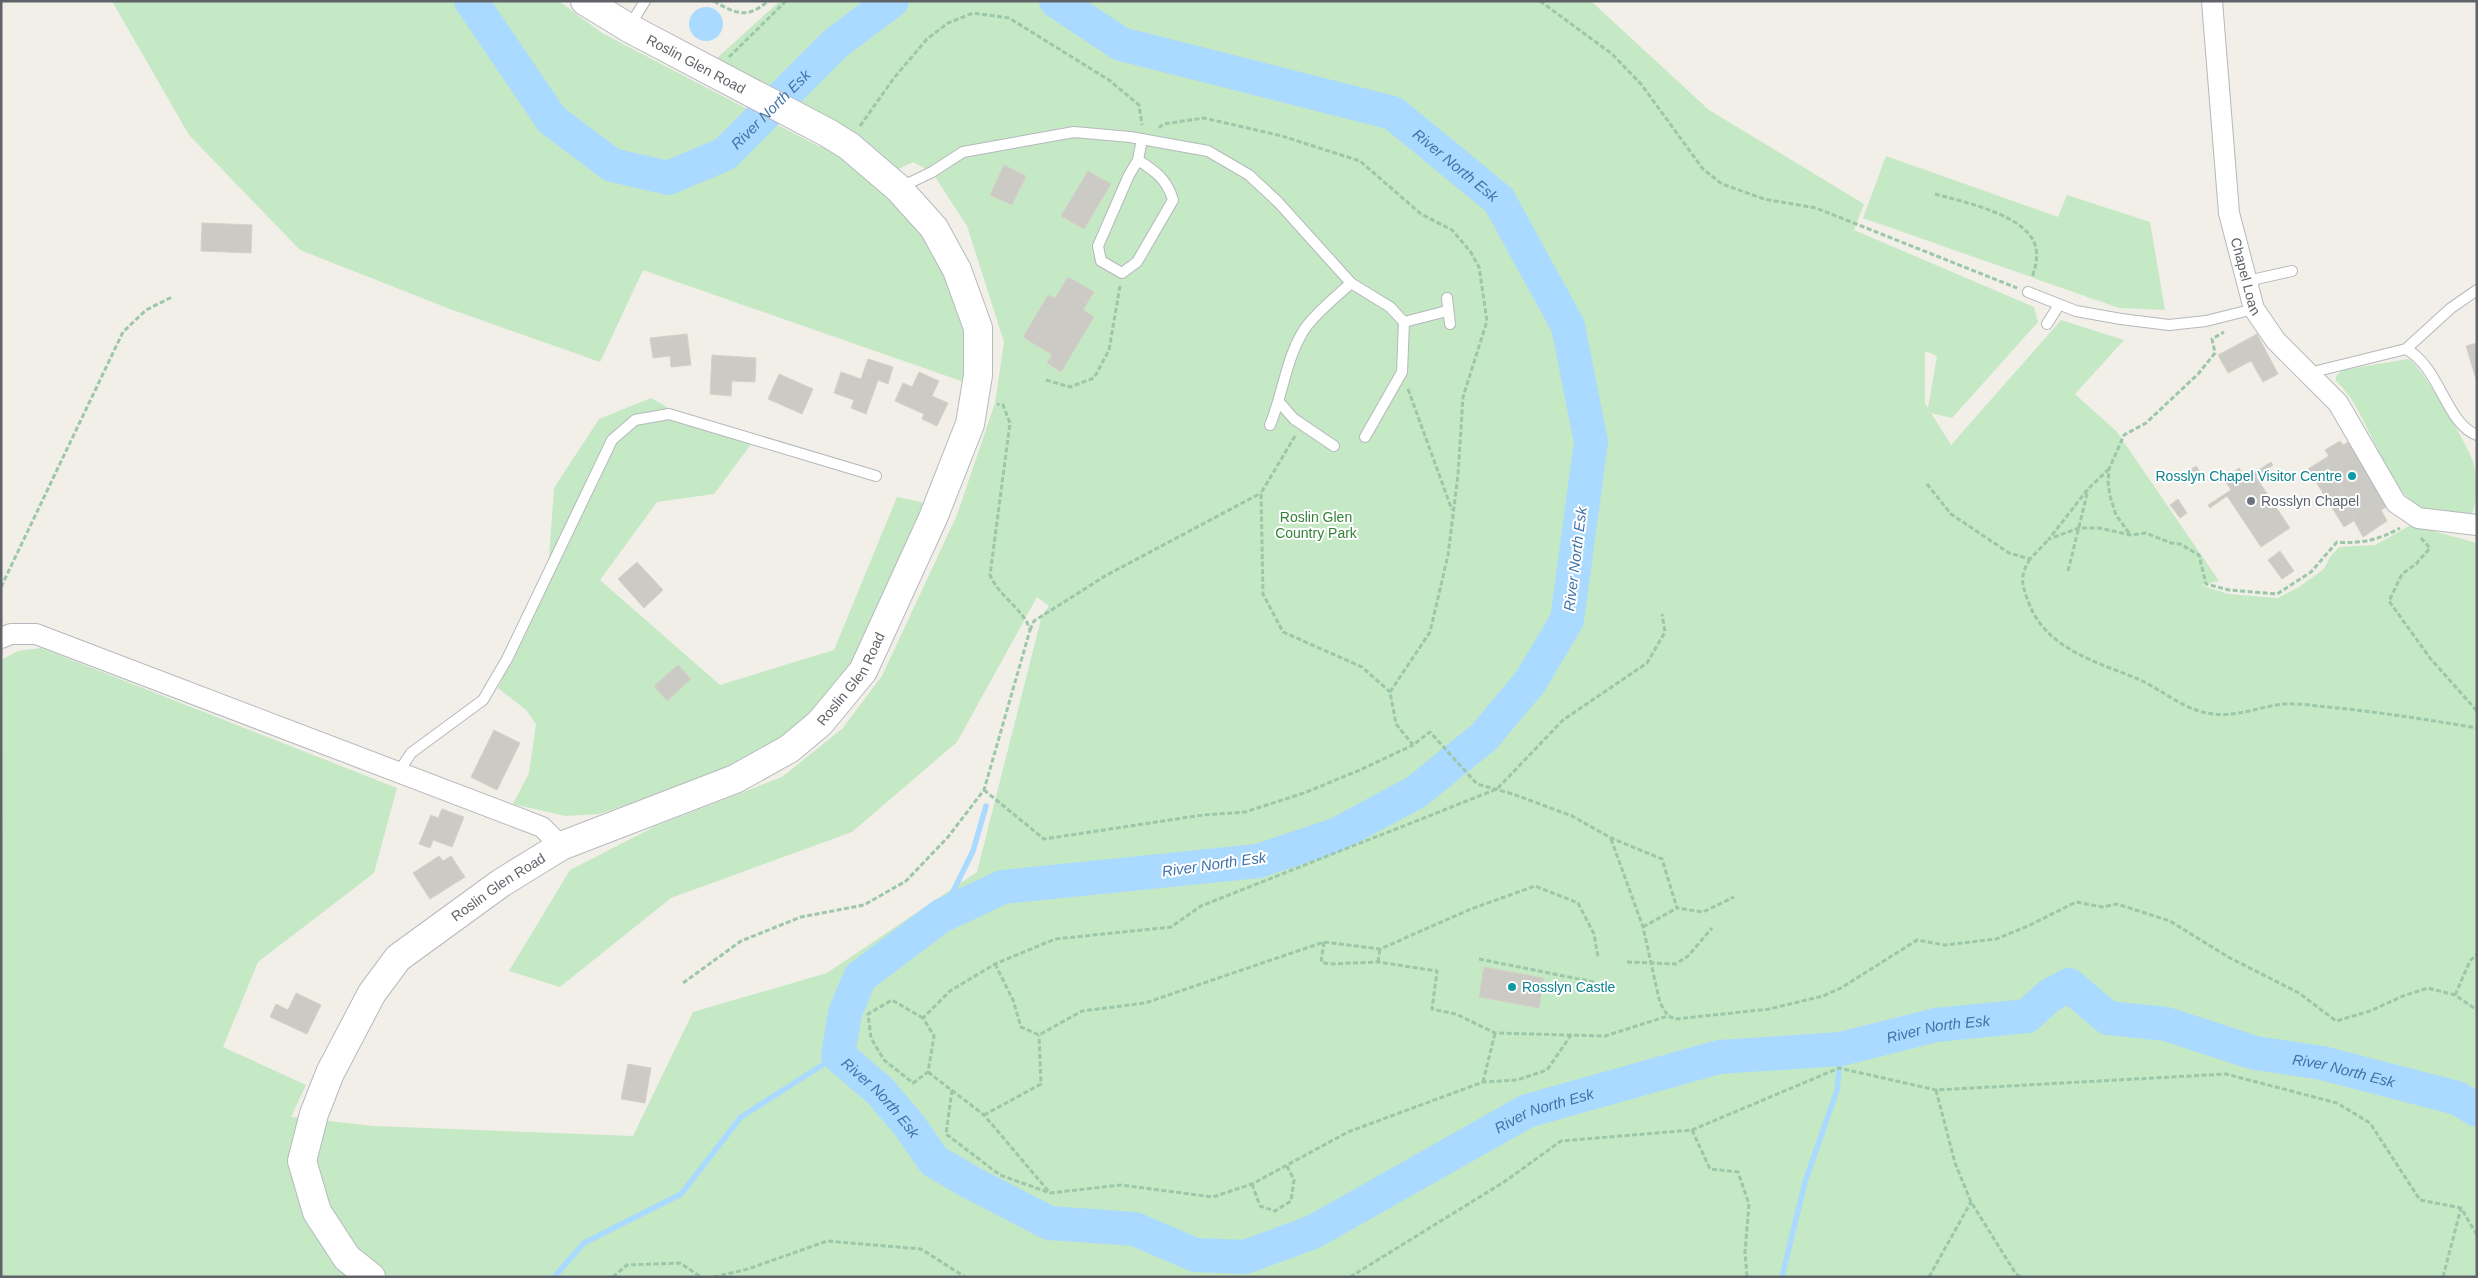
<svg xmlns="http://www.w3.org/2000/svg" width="2478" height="1278" font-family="Helvetica,sans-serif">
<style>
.green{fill:#c5e8c5;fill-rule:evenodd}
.water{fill:#aadaff}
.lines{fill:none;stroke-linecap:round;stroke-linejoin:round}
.stream{stroke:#aadaff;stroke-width:5.5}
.river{stroke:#aadaff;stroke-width:34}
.building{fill:#cccac5;stroke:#d6d1c6}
.lane-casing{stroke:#b5b8bc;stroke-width:12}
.street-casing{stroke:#b5b8bc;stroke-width:22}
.secondary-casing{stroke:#b6babf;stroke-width:30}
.path{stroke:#9cc7a9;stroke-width:3;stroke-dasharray:5 2.5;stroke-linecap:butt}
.lane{stroke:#fff;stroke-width:10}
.street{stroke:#fff;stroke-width:20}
.secondary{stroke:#fff;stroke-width:28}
.path-bridge{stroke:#9cc7a9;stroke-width:3;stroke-dasharray:5 2.5;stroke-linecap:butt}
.culture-dot{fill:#0f9aa8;stroke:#fff;stroke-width:2}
.worship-dot{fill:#6b7280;stroke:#fff;stroke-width:2}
.labels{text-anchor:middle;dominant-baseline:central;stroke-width:4;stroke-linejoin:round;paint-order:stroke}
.street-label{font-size:14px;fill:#5f6368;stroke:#fff}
.culture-label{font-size:14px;fill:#0d838f;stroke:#fff;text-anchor:end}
.worship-label{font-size:14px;fill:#5b616d;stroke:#fff;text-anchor:start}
.park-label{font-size:14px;fill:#348238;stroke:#fff}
.water-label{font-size:15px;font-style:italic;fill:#4174aa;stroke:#fff}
</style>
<rect width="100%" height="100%" fill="#f1efe8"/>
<!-- green -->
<g class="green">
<path d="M 112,1 L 559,1 L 602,33 L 820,147 L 835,120 L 717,58 L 780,1 L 1591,1 L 1709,110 L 1864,204 L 1854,230 L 2034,307 L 2038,322 L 1952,418 L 1931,413 L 1951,445 L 2061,320 L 2124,340 L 2075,394 L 2117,432 L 2219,581 L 2201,585 L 2228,594 L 2278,598 L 2299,587 L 2324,569 L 2330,557 L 2339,547 L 2375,545 L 2411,525 L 2477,543 L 2477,1277 L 1,1277 L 3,659 L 18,651 L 41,648 L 397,788 L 374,873 L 258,962 L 223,1047 L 306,1085 L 291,1117 L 374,1126 L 633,1136 L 693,1012 L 827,973 L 977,872 L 1042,615 L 1049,606 L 1037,597 L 957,742 L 852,832 L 671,898 L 560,987 L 509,971 L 570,870 L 656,826 L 782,777 L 842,729 L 882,676 L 957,515 L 995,403 L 1004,342 L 967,226 L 932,172 L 913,162 L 896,170 L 960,302 L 968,350 L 964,382 L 643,270 L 600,362 L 450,309 L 300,250 L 189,135 ZM 1925,351 L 1937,356 L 1928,408 L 1925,403 Z"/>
<polygon points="1886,156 2058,217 2067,195 2150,222 2165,310 2119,308 1863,218"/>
<path d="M 2408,359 C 2419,361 2467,444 2472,459 C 2477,472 2478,501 2472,513 L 2466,515 C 2453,513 2436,513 2424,509 C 2384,492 2370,411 2336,381 L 2336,376 L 2343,370 Z"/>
<polygon points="651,398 699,425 752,443 714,494 657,502 600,580 720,685 834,650 897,497 925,503 854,662 813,717 782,742 728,771 599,814 565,816 513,804 529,773 536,724 526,710 498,688 547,585 554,488 599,419"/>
</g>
<!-- water -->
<circle class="water" cx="706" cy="24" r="17"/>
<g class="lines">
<!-- stream -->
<g class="stream">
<polyline points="941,916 973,851 986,806"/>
<polyline points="554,1277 584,1243 681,1194 741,1117 838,1055"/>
<polyline points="1782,1277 1805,1182 1837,1090 1841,1049"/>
</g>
<!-- river -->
<g class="river">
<path id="s1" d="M 471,1 L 552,120 L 612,165 L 668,178 L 725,154 L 836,43 L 892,1"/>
<path id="s2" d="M 1056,1 L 1121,44 L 1393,113 L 1499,200 L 1568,326 L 1591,442 L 1567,620 L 1530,682 L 1484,737 L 1416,792 L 1336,835 L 1258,861 L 1003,887 L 941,916 L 860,977 L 845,1013 L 838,1055 L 880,1091 L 909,1125 L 934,1161 L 970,1182 L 1049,1223 L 1135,1229 L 1195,1255 L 1245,1257 L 1313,1232 L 1527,1111 L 1719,1057 L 1841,1049 L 1936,1025 L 2027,1016 L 2049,996 L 2069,985 L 2108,1018 L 2166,1024 L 2255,1053 L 2322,1063 L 2457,1098 L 2477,1110"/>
</g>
</g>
<!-- building -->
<g class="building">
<polygon points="1004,165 1026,176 1012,205 990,195"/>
<polygon points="1088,171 1111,184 1084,229 1061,216"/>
<polygon points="202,223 252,225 251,253 201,251"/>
<polygon points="1068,277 1094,292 1083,310 1094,317 1061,372 1047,363 1052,355 1023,337 1048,295 1055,298"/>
<polygon points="687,334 691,365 671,367 670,356 653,358 650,338"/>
<polygon points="2257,334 2278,374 2263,382 2251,361 2228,373 2218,355"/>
<polygon points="2477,343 2477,382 2466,346"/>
<polygon points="712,355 756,358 755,382 732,381 731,396 710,394"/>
<polygon points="868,359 893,367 888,384 878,380 866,414 851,408 854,400 834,393 841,372 861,379"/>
<polygon points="919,372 939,381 932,396 948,403 937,426 922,419 924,414 895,401 903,383 912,387"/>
<polygon points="779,374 813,389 802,414 768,399"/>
<polygon points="2340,441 2343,445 2348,442 2388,506 2381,510 2387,521 2363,537 2340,495 2344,492 2324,459 2329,456 2325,450"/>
<polygon points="2324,459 2344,492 2340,495 2355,520 2344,527 2308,469"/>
<polygon points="2271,462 2273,465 2256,477 2290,528 2261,547 2227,496 2210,508 2208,505 2231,490 2224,479 2239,468 2246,478"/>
<polygon points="2196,466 2202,475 2195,480 2188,471"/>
<polygon points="2178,499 2187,513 2180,518 2170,505"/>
<polygon points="2280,551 2294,571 2282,579 2268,560"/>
<polygon points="637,562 663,590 644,608 618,579"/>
<polygon points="678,665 691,679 667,701 654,686"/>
<polygon points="494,730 520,743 497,790 471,777"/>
<polygon points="442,809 464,817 452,847 433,840 430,848 419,844 431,815 438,818"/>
<polygon points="439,856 443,861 451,856 465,877 430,899 413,873"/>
<polygon points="1484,967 1544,978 1539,1008 1479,997"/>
<polygon points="296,993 321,1005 307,1034 270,1017 276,1004 288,1010"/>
<polygon points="628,1064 651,1068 645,1103 621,1099"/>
</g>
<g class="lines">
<defs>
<g id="lane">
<polyline points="629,27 645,1"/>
<path d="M 1138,160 C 1155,171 1167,179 1173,200 L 1137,262 L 1122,273 L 1101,261 L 1098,246 L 1129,175 L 1138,160 L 1142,139"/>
<polyline points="899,188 932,172 963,152 1074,132 1130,137 1208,151 1249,175 1278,202 1351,283 1390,307 1404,322 1402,372 1365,437"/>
<polyline points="2247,281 2292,271"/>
<polyline points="2028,292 2076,311 2121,319 2169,325 2206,321 2254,309"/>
<polyline points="1447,298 1450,324"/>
<polyline points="1404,322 1447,311"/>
<polyline points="2047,324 2059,305"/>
<path d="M 2406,349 C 2440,367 2446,424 2477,435"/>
<polyline points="2309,373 2406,349 2451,308 2477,290"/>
<polyline points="1279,402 1294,419 1334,446"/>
<path d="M 1270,425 C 1283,394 1286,358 1304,330 C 1314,314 1337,296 1351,283"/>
<polyline points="398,773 411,753 483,700 507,659 612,440 635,420 669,414 876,476"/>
</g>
<g id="street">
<path id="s3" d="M 2212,1 L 2229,213 L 2254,309 L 2276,341 L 2338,403 L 2396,503 L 2418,518 L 2477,525"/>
<polyline points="1,638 11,634 36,634 542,827 561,846"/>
</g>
<g id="secondary">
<path id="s4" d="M 371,1277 L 347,1258 L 317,1212 L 302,1161 L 314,1114 L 330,1073 L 372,993 L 398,958 L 501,883 L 561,846 L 735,779 L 789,749 L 820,723 L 863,671 L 933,518 L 970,424 L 978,375 L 978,328 L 957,270 L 934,228 L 898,188 L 849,146 L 828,133 L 629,28 L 585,1"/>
</g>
</defs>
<!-- lane casing -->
<use href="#lane" class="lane-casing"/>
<!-- street casing -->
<use href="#street" class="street-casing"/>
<!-- secondary casing -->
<use href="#secondary" class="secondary-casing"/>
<!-- path -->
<g class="path">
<path d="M 714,1 C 735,14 748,19 768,1"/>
<polyline points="1540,1 1612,54 1641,84 1703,169 1722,184 1764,199 1816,208 2017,288"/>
<polyline points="729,57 786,1"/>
<polyline points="860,126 894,78 927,39 948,23 973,13 1009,18 1109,80 1139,105 1142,125"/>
<polyline points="1159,128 1163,124 1204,118 1282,136 1360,161 1421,214 1452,230 1470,251 1479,267 1487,321 1463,397 1458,475 1448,555 1430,632 1390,692 1396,724 1413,745 1430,732 1477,784 1513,794 1572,816 1611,838 1662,859 1677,908 1703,912 1734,897"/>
<path d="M 1935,194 C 1963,202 2029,215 2036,248 C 2038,259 2035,268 2032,278"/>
<polyline points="1046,380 1070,387 1094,378 1109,350 1120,286"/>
<polyline points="1408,389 1452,510"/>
<polyline points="1295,436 1261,493 1263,594 1283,632 1362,667 1390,692"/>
<path d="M 2109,469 L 2088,489 L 2049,539 L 2079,528 L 2099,528 L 2131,535 L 2146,533 L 2171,543 L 2180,544 L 2199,555 L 2206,584 L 2229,590 L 2277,594 L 2311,572 L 2337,542 C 2361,544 2379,540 2400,528"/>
<polyline points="1927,484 1951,514 2009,553 2030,559 2049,539"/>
<polyline points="2129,533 2116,515 2110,496 2108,482 2109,469 2124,435 2146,423 2198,374 2215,353 2212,339 2224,332"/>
<polyline points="2421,538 2430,548 2416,564 2402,574 2389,601 2430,658 2477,711"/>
<path d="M 2030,559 C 2020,576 2021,582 2028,601 C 2045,649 2097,662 2138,679 C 2163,690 2186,712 2214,714 C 2238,717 2261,706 2285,704 C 2302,703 2321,707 2338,708 C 2385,713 2430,720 2477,728"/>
<polyline points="2068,571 2088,490"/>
<polyline points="1,587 123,332 146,310 172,297"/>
<polyline points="1030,630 1034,621 1105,576 1261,493"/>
<polyline points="984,790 1044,839 1203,815 1245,812 1304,793 1360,770 1413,745"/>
<polyline points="1611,839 1643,927 1660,1003 1668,1016 1676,1019 1769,1009 1823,996 1841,988 1917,940 1945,945 1996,939 2028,926 2076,902 2102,907 2117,904 2170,921 2230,958 2299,993 2336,1021 2370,1011 2403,996 2428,988 2455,995 2477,1010"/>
<polyline points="1643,927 1677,908"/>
<polyline points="1324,942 1321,962 1329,964 1378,962 1437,971 1432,1009 1456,1014 1495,1033 1605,1036 1668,1016"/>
<polyline points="1479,959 1594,982"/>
<polyline points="1378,962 1380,949"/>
<polyline points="995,964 1013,1000 1021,1027 1039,1035 1082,1011 1145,1003 1324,942 1380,949 1471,909 1535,886 1578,903 1594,934 1598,957"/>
<path d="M 683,983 L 741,941 L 801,917 L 864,905 L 906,881 L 948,837 L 984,790 L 1030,630 C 1024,609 999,597 990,575 L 1010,423 L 1003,405 L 997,404"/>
<polyline points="2455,995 2470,961 2477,954"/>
<polyline points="923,1018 892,1000 868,1014 871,1038 884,1060 913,1083 928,1072 934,1036 923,1018 950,991 995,964 1055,939 1171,927 1201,906 1497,789 1563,720 1647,663 1665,632 1662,614"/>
<polyline points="928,1072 984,1115 1050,1193"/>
<polyline points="1483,1082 1495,1033"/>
<polyline points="952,1090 946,1134 1000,1175 1050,1193 1121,1185 1213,1197 1252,1184 1348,1132 1483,1082 1517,1080 1547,1070 1571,1035"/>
<polyline points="1936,1090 1955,1163 1971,1202 2016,1274 2021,1277"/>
<polyline points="984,1115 1041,1084 1039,1035"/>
<polyline points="1692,1130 1710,1169 1738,1172 1749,1204 1745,1252 1747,1277"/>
<polyline points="1252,1184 1260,1206 1275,1211 1291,1201 1294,1180 1286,1164"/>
<polyline points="613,1277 627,1265 680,1263 701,1277"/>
<polyline points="714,1277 748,1269 827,1241 921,1249 965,1277"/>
<polyline points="1350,1277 1504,1182 1561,1141 1692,1130 1839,1068 1936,1090 2226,1074 2337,1103 2370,1123 2420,1200 2461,1208 2477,1235"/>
<polyline points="1929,1277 1971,1202"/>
<polyline points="2443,1277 2461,1208"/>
</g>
<!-- lane -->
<use href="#lane" class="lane"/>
<!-- street -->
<use href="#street" class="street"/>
<!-- secondary -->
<use href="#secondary" class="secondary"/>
<!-- path-bridge -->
<polyline class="path-bridge" points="1627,962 1676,964 1688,956 1712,928"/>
</g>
<!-- markers -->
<g class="culture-dot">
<circle cx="2352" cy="476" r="5"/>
<circle cx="1512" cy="987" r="5"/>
</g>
<circle class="worship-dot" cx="2251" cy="501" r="5"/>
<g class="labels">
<!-- street labels -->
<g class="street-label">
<text transform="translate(696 64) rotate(28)">Roslin Glen Road</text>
<text stroke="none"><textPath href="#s3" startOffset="278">Chapel Loan</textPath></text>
<text stroke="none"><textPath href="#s4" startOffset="906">Roslin Glen Road</textPath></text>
<text stroke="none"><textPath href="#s4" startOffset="488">Roslin Glen Road</textPath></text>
</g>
<!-- culture labels -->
<g class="culture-label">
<text x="2342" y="476">Rosslyn Chapel Visitor Centre</text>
<text x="1522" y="987" text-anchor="start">Rosslyn Castle</text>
</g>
<!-- worship labels -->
<g class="worship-label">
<text x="2261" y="501">Rosslyn Chapel</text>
</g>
<!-- park labels -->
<g class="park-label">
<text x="1316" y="517">Roslin Glen<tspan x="1316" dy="16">Country Park</tspan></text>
</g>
<!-- water labels -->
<g class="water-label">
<text stroke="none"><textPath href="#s1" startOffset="402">River North Esk</textPath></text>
<text stroke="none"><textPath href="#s2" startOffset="440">River North Esk</textPath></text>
<text transform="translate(1575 559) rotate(-83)">River North Esk</text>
<text transform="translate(1214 864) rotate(-8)">River North Esk</text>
<text stroke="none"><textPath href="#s2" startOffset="3065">River North Esk</textPath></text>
<text stroke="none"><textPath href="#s2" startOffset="3501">River North Esk</textPath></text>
<text stroke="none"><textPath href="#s2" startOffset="1910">River North Esk</textPath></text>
<text stroke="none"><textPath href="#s2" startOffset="2660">River North Esk</textPath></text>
</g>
</g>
<!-- border -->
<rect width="2478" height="1278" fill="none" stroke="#5f6368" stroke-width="5"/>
</svg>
